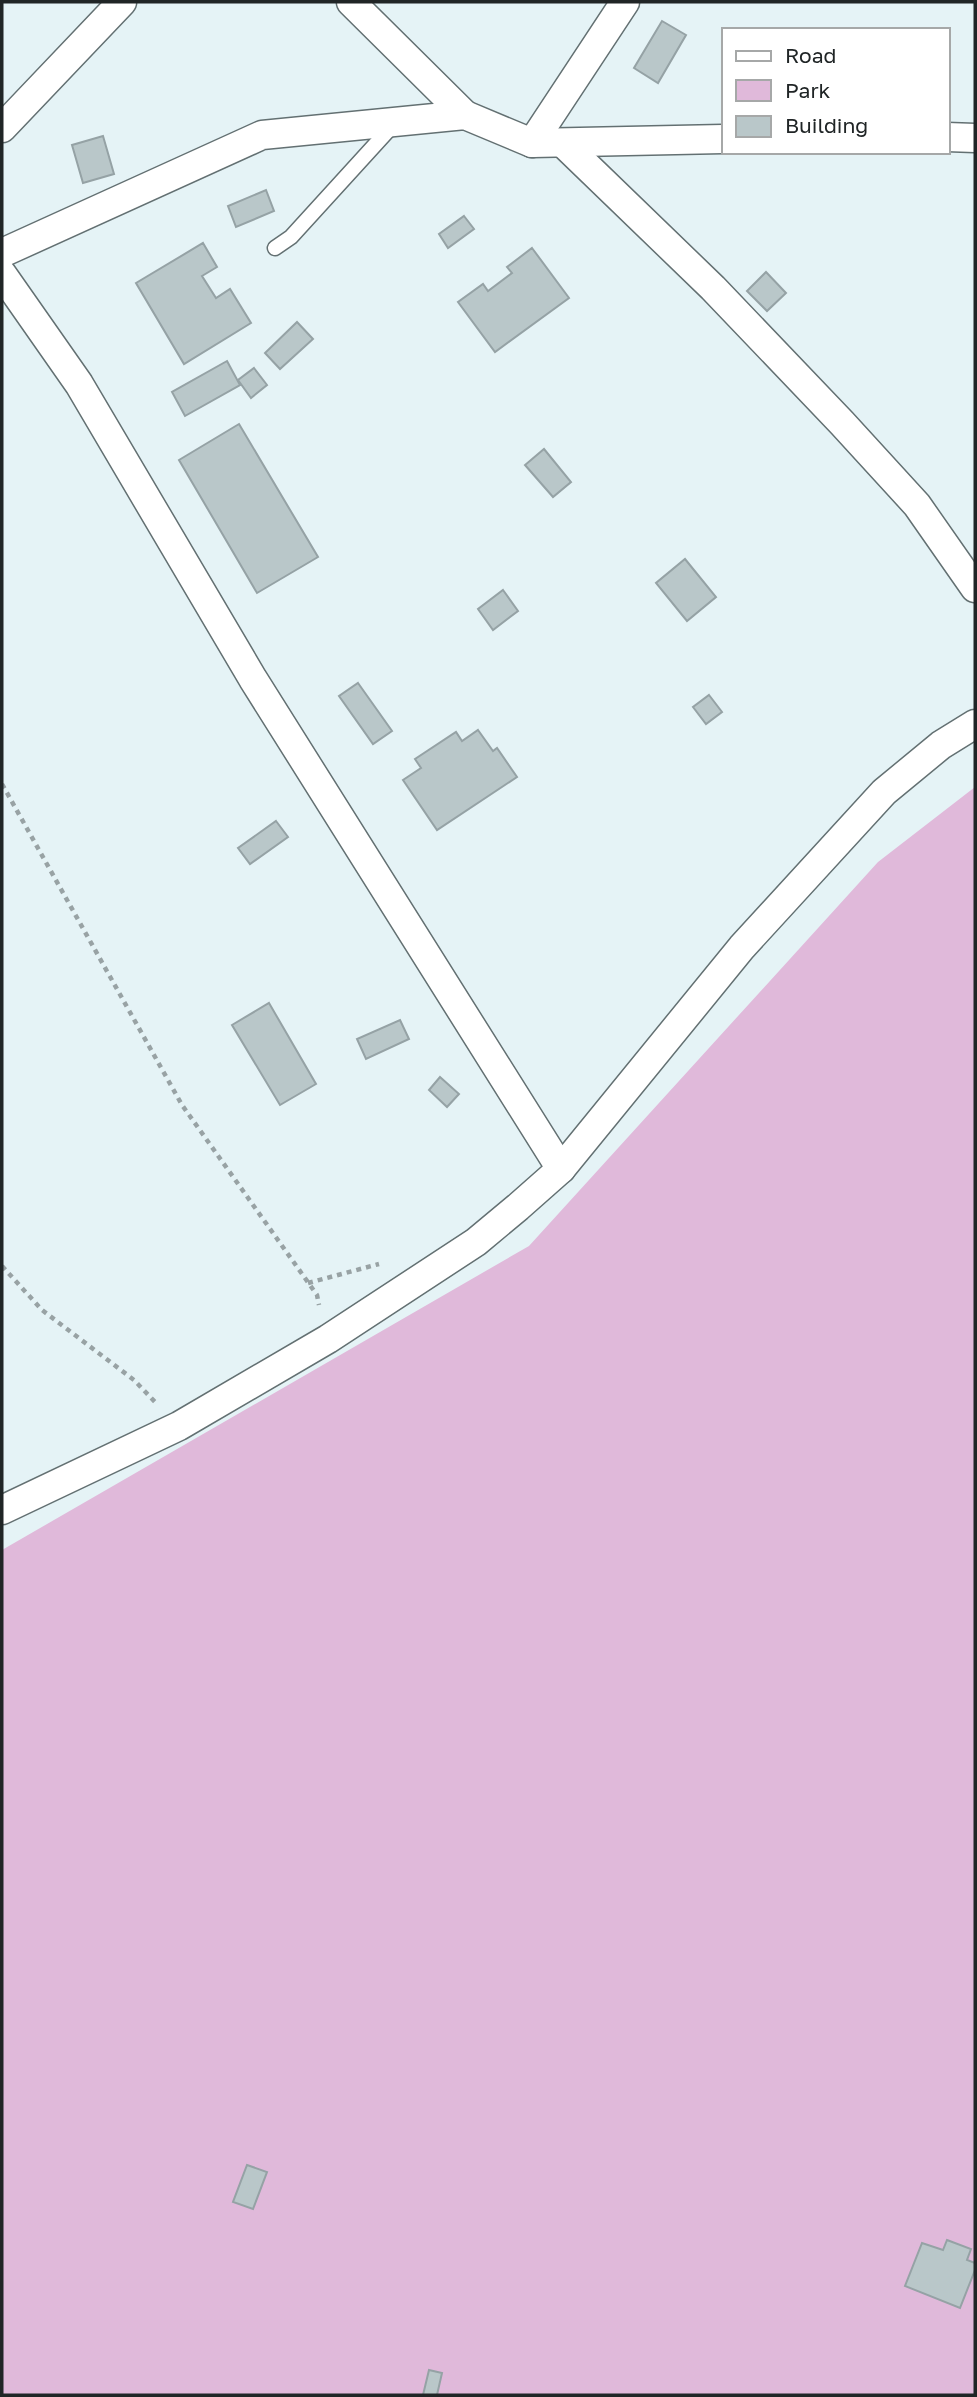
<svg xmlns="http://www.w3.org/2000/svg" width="977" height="2397" font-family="'Golos Text',sans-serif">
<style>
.green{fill:#e0b9da}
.building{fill:#b9c7c9;stroke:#95a2a5;stroke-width:2}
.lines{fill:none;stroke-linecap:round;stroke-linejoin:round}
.service-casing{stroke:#637072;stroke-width:17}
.minor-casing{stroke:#637072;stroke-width:31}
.path{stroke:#98a2a4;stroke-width:4.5;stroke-dasharray:5 5;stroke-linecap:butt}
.service{stroke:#fff;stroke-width:14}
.minor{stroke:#fff;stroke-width:28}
</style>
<rect width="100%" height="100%" fill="#e5f3f6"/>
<!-- green -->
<polygon class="green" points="975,787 975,2395 2,2395 2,1550 529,1246 878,862"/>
<!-- building -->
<g class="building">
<polygon points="662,21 686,35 658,83 634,68"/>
<polygon points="103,136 114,174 83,183 72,145"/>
<polygon points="266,190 274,211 236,227 228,206"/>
<polygon points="464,216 474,229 448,248 439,234"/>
<polygon points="203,243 217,267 202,276 216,298 230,289 251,323 184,364 136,283"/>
<polygon points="532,248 569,298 495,352 458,302 483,284 488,291 512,273 507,267"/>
<polygon points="766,272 786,293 767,311 747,291"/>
<polygon points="297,322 313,339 280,369 265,353"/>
<polygon points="227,361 240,385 185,416 172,392"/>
<polygon points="254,368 267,385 251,398 238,380"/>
<polygon points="239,424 318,557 257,593 179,460"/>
<polygon points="544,449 571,482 553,497 525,465"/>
<polygon points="685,559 716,597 687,621 656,583"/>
<polygon points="503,590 518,611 493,630 478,609"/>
<polygon points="358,683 392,731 373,744 339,696"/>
<polygon points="709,695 722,712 706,724 693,707"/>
<polygon points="478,730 493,751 497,748 517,777 437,830 403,780 421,768 415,759 456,732 462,741"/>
<polygon points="276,821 288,837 250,864 238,848"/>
<polygon points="269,1003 316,1084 280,1105 232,1025"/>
<polygon points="400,1020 409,1039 366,1059 357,1039"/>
<polygon points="440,1077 459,1094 447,1107 429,1090"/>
<polygon points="247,2165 267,2172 253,2209 233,2202"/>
<polygon points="947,2240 971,2249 967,2260 975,2263 975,2270 960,2308 905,2286 922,2243 943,2250"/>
<polygon points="429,2370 442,2373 437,2395 423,2395"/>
</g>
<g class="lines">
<defs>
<polyline id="service" points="275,248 291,237 394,124"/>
<g id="minor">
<polyline points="351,2 465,115"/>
<polyline points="2,128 122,2"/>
<polyline points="947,137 975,138"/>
<polyline points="532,143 625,2"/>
<polyline points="564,144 713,288 842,423 917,505 975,588"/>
<polyline points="2,253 262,135 465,115 532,143 723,139"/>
<polyline points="2,274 79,384 253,679 561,1169"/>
<polyline points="2,1510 179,1426 328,1339 476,1242 518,1207 561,1169 742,947 884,792 941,745 975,724"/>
</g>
</defs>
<!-- service casing -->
<use href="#service" class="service-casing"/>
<!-- minor casing -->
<use href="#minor" class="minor-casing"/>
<!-- path -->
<g class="path">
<polyline points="2,784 182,1105 317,1295 319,1305"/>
<polyline points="2,1266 42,1310 134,1380 155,1402"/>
<polyline points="308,1283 379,1264"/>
</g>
<!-- service -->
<use href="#service" class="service"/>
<!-- minor -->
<use href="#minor" class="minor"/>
</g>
<!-- border -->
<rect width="977" height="2397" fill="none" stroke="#202526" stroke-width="7"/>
<!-- legend -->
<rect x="722" y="28" width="228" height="126" fill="#ffffff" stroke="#a6a8a8" stroke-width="2"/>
<rect x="736" y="51" width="35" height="10" fill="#ffffff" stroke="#a6a8a8" stroke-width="2"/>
<text x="785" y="63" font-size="21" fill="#202526">Road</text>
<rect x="736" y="80" width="35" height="21" fill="#e0b9da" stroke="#a6a8a8" stroke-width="2"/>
<text x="785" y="98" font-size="21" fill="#202526">Park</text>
<rect x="736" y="116" width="35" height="21" fill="#b9c7c9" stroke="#a6a8a8" stroke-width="2"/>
<text x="785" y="133" font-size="21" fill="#202526">Building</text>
</svg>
